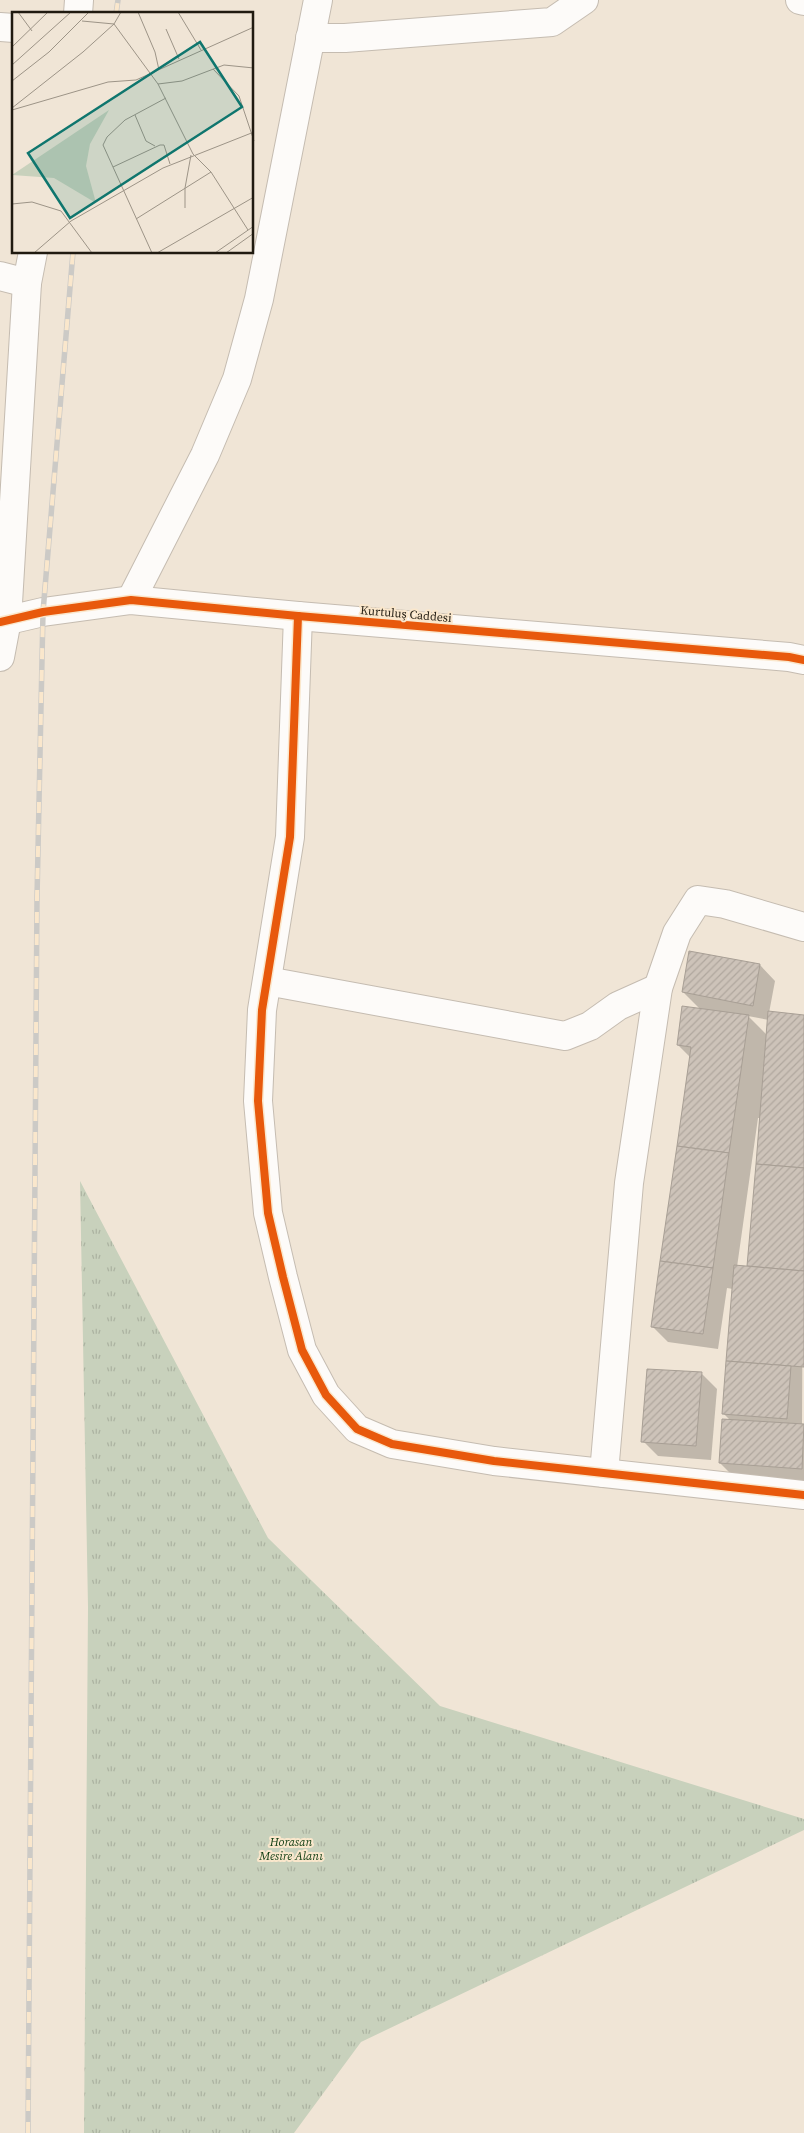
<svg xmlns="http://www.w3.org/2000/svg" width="804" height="2133" font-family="'Source Serif 4',serif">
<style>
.park{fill:url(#park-tufts)}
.shadow{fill:#0003;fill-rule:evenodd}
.building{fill:url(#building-hatch);stroke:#a89f95}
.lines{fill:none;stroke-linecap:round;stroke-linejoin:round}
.minor-casing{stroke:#c5bcb1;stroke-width:30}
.minor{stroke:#fdfbf9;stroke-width:28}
.rail-casing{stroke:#cccac6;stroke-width:5.5}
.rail{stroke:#fae7cc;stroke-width:4;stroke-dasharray:11;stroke-linecap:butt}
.cycleway-casing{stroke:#fae7cc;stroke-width:11}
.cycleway{stroke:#e8590c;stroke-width:8}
.labels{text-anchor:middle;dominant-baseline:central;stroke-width:4;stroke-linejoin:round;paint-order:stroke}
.street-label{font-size:12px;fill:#201a10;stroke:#fae7cc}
.park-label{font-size:12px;font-style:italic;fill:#134015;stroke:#fae7cc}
.inset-road{fill:none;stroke:#9d9487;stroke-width:1}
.view{fill:#0f766e;fill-opacity:0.15;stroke:#0f766e;stroke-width:2.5}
.inset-edge{fill:none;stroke:#201a10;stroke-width:2.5}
</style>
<defs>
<pattern id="park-tufts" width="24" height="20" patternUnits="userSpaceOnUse" patternTransform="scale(1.25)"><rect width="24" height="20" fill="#c8d1bc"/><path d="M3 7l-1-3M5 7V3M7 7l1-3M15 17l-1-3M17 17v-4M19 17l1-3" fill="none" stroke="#acb3a1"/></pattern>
<pattern id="building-hatch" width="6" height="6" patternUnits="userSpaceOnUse" patternTransform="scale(1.25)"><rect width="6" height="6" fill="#cdc3b9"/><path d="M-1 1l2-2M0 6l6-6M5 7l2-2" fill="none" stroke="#b0a79e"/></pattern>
</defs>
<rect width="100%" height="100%" fill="#f0e5d6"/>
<!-- park -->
<polygon class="park" points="80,1181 268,1538 440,1706 804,1819 804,1830 361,2042 294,2133 84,2133 88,1607"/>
<!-- shadow -->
<g class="shadow">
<path d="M 690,953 L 760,965 L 775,981 L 769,1013 L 804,1016 L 802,1425 L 804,1425 L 804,1483 L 735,1478 L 720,1463 L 731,1421 L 724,1414 L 733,1289 L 727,1288 L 718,1349 L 668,1342 L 653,1327 L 690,1057 L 678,1045 L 701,1010 L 683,992 ZM 748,1016 L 769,1020 L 768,1036 ZM 758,1118 L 760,1118 L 748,1268 L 737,1267 Z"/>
<polygon points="702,1374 717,1389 711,1460 658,1456 643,1441"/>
</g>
<!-- building -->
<g class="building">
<polygon points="689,951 760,964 753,1006 682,992"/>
<polygon points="682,1006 749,1015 729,1153 677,1146 691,1047 677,1045"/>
<polygon points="768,1011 804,1015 804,1168 756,1164"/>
<polygon points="677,1146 729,1153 713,1268 660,1261"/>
<polygon points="756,1164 804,1168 804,1271 747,1266"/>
<polygon points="660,1261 713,1268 703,1334 651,1327"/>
<polygon points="734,1265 804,1271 804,1367 726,1361"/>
<polygon points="726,1361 791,1366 787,1419 722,1414"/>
<polygon points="647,1369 702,1372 696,1446 641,1442"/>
<polygon points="722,1419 804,1424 802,1469 719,1463"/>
</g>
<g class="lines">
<defs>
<g id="minor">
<polyline points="800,0 804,1"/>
<polyline points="78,14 79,0"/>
<polyline points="0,27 14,28"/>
<polyline points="310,38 345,38 552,22 584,0"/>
<polyline points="0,276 27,283"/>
<polyline points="131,600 205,455 237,379 259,299 318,0"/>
<polyline points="298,616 290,837 262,1010 258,1101 268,1213 283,1277 302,1350 326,1395 357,1429 392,1444 494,1461 804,1495"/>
<polyline points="0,622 43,612 131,600 298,616 789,657 804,660"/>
<polyline points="0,657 7,620 27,283 33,252"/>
<polyline points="267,981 565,1036 590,1026 618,1006 658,988"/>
<polyline points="604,1473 629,1183 658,988 677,933 698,900 725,904 804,927"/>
</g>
</defs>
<!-- minor casing -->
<use href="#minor" class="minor-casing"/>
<!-- minor -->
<use href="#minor" class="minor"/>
<defs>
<g id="rail">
<polyline points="116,14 118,0"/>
<polyline points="28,2133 37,898 43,612 73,252"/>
</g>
</defs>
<!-- rail casing -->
<use href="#rail" class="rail-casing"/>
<!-- rail -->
<use href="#rail" class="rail"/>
<defs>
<g id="cycleway">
<polyline points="298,616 290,837 262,1010 258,1101 268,1213 283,1277 302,1350 326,1395 357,1429 392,1444 494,1461 804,1495"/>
<polyline points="0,622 43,612 131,600 298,616 789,657 804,660"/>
</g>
</defs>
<!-- cycleway casing -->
<use href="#cycleway" class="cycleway-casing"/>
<!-- cycleway -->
<use href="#cycleway" class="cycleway"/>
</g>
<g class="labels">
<!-- street labels -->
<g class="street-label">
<text transform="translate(406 614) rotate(5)">Kurtuluş Caddesi</text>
</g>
<!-- park labels -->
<g class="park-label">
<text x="291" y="1842">Horasan<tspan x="291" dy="14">Mesire Alanı</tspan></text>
</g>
</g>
<!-- overview -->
<g transform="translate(12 12)">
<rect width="241" height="241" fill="#f0e5d6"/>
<path d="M 97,98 L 78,132 L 74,154 L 84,191 L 42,166 L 0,163 Z" fill="#c8d1bc"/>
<path class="inset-road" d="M 6,0 L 20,19M 126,0 L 143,40 L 147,58M 166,0 L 189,38M 70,9 L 102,12 L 146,72 L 181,142 L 199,160 L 236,218M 154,17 L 167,47M 0,35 L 36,0M 0,53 L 59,0M 201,57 L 227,84 L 242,129M 0,69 L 37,40 L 77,0M 146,72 L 170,69 L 212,53 L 242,56M 0,96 L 71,40 L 102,12 L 109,0M 0,98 L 96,70 L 124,68 L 242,15M 123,103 L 134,129 L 143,134M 101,155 L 148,133 L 152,133 L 158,152M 0,192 L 20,190 L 49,199 L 80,241M 173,196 L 173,176 L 179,143M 124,207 L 199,160M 22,241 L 59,209 L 151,156 L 242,120M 140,241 L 91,133 L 95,125 L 113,108 L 154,86M 145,241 L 242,185M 203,241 L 242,214M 214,241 L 242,221"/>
<path class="view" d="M 188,30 L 230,95 L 58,206 L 16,141 Z"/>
<rect width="241" height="241" class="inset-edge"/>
</g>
</svg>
